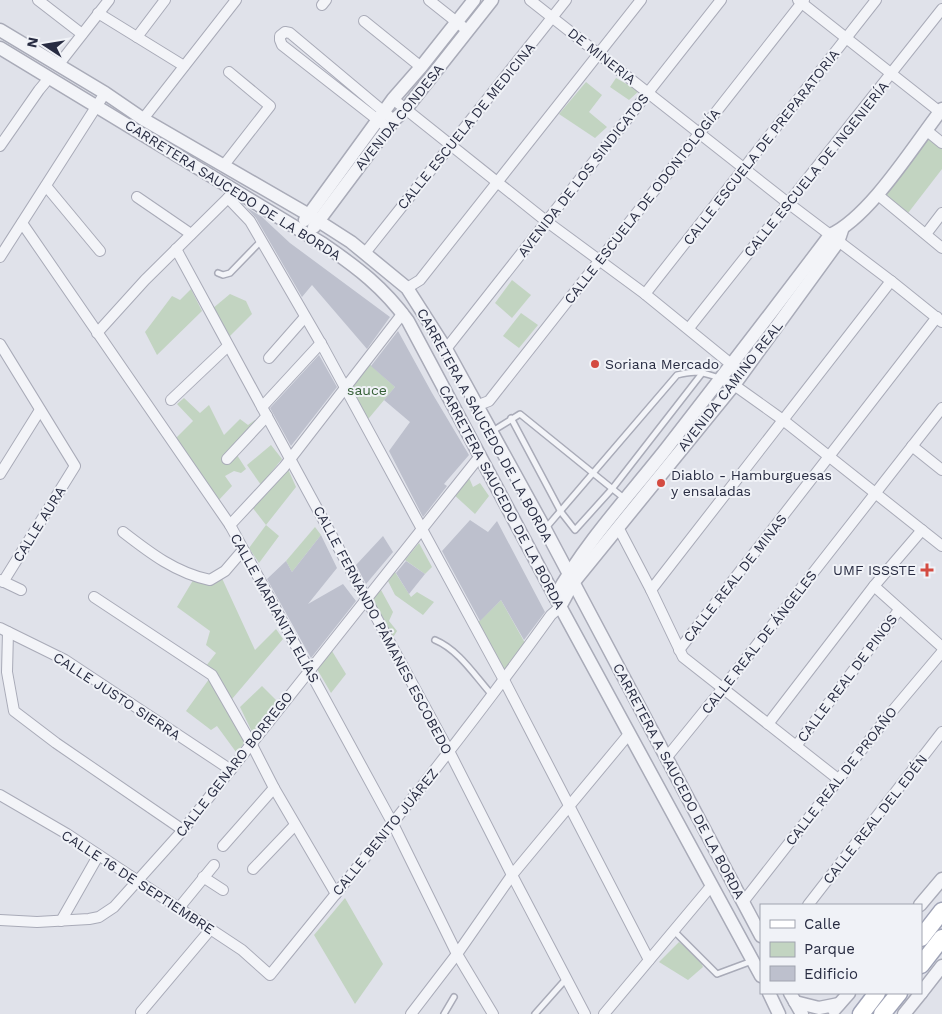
<svg xmlns="http://www.w3.org/2000/svg" width="942" height="1014" font-family="'Work Sans',sans-serif">
<style>
.green{fill:#c2d4c1}
.building{fill:#bdc0cd}
.lines{fill:none;stroke-linecap:round;stroke-linejoin:round}
.service-casing{stroke:#a9abb8;stroke-width:8}
.minor-casing{stroke:#a9abb8;stroke-width:12}
.tertiary-casing{stroke:#a9abb8;stroke-width:15}
.primary-casing{stroke:#9fa3b6;stroke-width:19}
.service{stroke:#f3f4f8;stroke-width:5}
.minor{stroke:#f3f4f8;stroke-width:10}
.tertiary{stroke:#f3f4f8;stroke-width:12}
.primary{stroke:#fff;stroke-width:16}
.poi-dot{fill:#d44b41;stroke:#f0f2f7;stroke-width:2}
.labels{text-anchor:middle;dominant-baseline:central;stroke-width:4;stroke-linejoin:round;paint-order:stroke}
.street-label{font-size:14px;fill:#282c42;stroke:#f0f2f7}
.poi-label{font-size:14px;fill:#282c42;stroke:#f0f2f7;text-anchor:start}
.park-label{font-size:14px;fill:#355f36;stroke:#f0f2f7}
</style>
<rect width="100%" height="100%" fill="#e0e2ea"/>
<!-- green -->
<g class="green">
<polygon points="616,78 639,91 629,100 610,87"/>
<polygon points="586,82 602,95 589,112 607,127 595,138 559,114"/>
<polygon points="926,130 942,143 942,169 905,217 878,195"/>
<polygon points="512,280 531,295 512,318 495,303"/>
<polygon points="191,289 202,311 157,355 145,332 172,296 180,300"/>
<polygon points="230,294 246,301 252,314 227,339 212,309"/>
<polygon points="521,313 538,325 519,348 503,336"/>
<polygon points="366,361 395,387 364,424 345,388"/>
<polygon points="184,398 200,413 209,405 224,435 240,419 248,425 255,420 257,423 237,455 246,469 241,473 234,471 225,476 232,486 217,502 177,441 177,437 193,421 177,404"/>
<polygon points="271,445 282,459 261,485 247,465"/>
<polygon points="288,469 296,487 266,525 279,536 259,563 249,548 266,525 252,507"/>
<polygon points="467,473 473,487 480,483 489,496 475,514 451,492"/>
<polygon points="315,527 321,535 292,572 286,561"/>
<polygon points="419,543 432,567 425,574 405,560"/>
<polygon points="395,572 411,597 417,592 434,602 423,615 395,595 388,581"/>
<polygon points="220,574 255,650 276,629 283,639 232,699 206,666 216,653 206,645 210,631 177,607 195,577"/>
<polygon points="381,590 393,612 389,621 397,631 390,642 366,598"/>
<polygon points="501,600 525,643 501,675 474,626"/>
<polygon points="332,651 346,674 331,693 317,669"/>
<polygon points="212,675 249,739 236,752 217,726 211,730 186,711"/>
<polygon points="262,686 277,701 253,734 240,707"/>
<polygon points="345,898 383,964 355,1004 314,935"/>
<polygon points="679,942 699,957 703,967 688,980 659,962"/>
</g>
<!-- building -->
<g class="building">
<polygon points="246,207 262,217 290,243 390,317 367,349 312,285 302,297 256,218"/>
<polygon points="398,331 432,393 469,455 444,484 447,486 423,517 389,451 410,422 384,400 395,387 371,366"/>
<polygon points="319,355 337,387 291,446 270,408"/>
<polygon points="470,520 488,532 497,521 545,612 524,640 501,600 480,621 442,551"/>
<polygon points="321,535 337,568 308,604 343,584 356,601 311,658 267,579 286,561 292,572"/>
<polygon points="383,536 393,552 366,584 356,565"/>
<polygon points="406,561 425,574 409,594 396,573"/>
</g>
<g class="lines">
<defs>
<g id="service">
<polyline points="218,273 223,275 230,273 261,241"/>
<polyline points="511,418 561,512 575,530 612,489 703,372"/>
<polyline points="491,432 520,414 625,499"/>
<path d="M 545,529 L 677,375 C 695,370 702,372 719,378"/>
<path d="M 435,640 C 459,650 475,676 492,695"/>
<polyline points="674,931 717,974 752,961"/>
<polyline points="444,1014 454,997"/>
<polyline points="535,1014 566,979"/>
</g>
<g id="minor">
<polyline points="38,0 82,34"/>
<polyline points="429,0 463,27"/>
<polyline points="530,0 788,203 891,281 942,322"/>
<polyline points="798,0 940,112"/>
<polyline points="322,5 326,0"/>
<polyline points="98,13 184,66"/>
<polyline points="364,21 421,67"/>
<polyline points="137,37 165,0"/>
<polyline points="59,64 109,0"/>
<polyline points="393,99 546,221 645,294 742,373"/>
<polyline points="143,119 236,0"/>
<polyline points="383,124 282,45 280,40 280,36 285,32 290,33 389,116"/>
<polyline points="926,130 942,143"/>
<polyline points="0,146 39,90 49,78"/>
<polyline points="224,165 270,106 229,72"/>
<polyline points="46,186 100,251"/>
<polyline points="878,195 942,248"/>
<polyline points="137,197 191,234"/>
<polyline points="228,198 250,221 323,347 504,680 649,960"/>
<polyline points="22,223 230,525 393,824 457,954 493,1014"/>
<polyline points="926,234 942,213"/>
<polyline points="176,249 449,751 512,875 585,1014"/>
<polyline points="365,253 566,0"/>
<polyline points="0,257 105,93"/>
<polyline points="407,288 420,280 641,0"/>
<polyline points="645,294 876,0"/>
<polyline points="689,328 942,9"/>
<polyline points="97,333 145,280 232,194"/>
<polyline points="0,344 75,466 3,582"/>
<polyline points="446,349 721,0"/>
<polyline points="269,358 305,317"/>
<polyline points="721,378 734,385 783,420 942,546"/>
<polyline points="171,400 228,346"/>
<polyline points="476,406 489,401 804,0"/>
<polyline points="262,407 321,343"/>
<polyline points="912,446 942,470"/>
<polyline points="227,459 267,416"/>
<polyline points="0,474 40,410"/>
<polyline points="230,525 284,467 403,313"/>
<polyline points="618,527 651,590 683,657 838,779"/>
<path d="M 123,532 C 150,553 176,573 210,580 L 225,571 L 243,550"/>
<polyline points="0,580 21,590"/>
<polyline points="874,586 942,647"/>
<polyline points="651,590 891,281"/>
<polyline points="94,597 212,675 251,743 274,788 336,894"/>
<polyline points="0,628 65,660 231,770"/>
<polyline points="8,632 7,672 14,711 56,743 183,830"/>
<polyline points="679,650 937,317"/>
<polyline points="768,724 874,586 922,530"/>
<polyline points="796,746 899,610"/>
<polyline points="667,757 723,688 942,408"/>
<path d="M 0,795 L 67,834 L 242,950 L 270,975 C 366,857 462,739 551,615 L 560,607"/>
<polyline points="223,846 274,788"/>
<polyline points="253,869 295,825"/>
<polyline points="203,877 223,890"/>
<polyline points="743,902 889,715 942,652"/>
<polyline points="808,905 942,732"/>
<polyline points="178,909 214,865"/>
<polyline points="0,920 37,922 89,919 99,917 114,907 183,830 480,456"/>
<polyline points="61,921 98,856"/>
<polyline points="141,1012 210,930"/>
<polyline points="411,1014 457,954 512,875 629,734"/>
<polyline points="604,1014 712,885"/>
</g>
<g id="tertiary">
<polyline points="0,30 105,93 143,119 309,215 351,242 407,288 446,349 545,529 761,936"/>
<path d="M 0,48 L 323,244 C 358,268 383,287 408,321 L 555,597 L 761,976"/>
<polyline points="305,220 393,99 421,67 474,0"/>
<polyline points="314,227 394,120 405,110 492,0"/>
<path d="M 555,597 C 585,543 628,497 666,449 C 721,378 776,307 830,235 C 870,217 914,145 942,109"/>
<polyline points="560,607 573,583 734,385 838,242 842,230"/>
<polyline points="920,905 942,879"/>
<polyline points="769,993 779,1014"/>
<polyline points="790,993 802,1014"/>
<polyline points="921,993 942,966"/>
<polyline points="795,1002 819,1008 839,1004"/>
<polyline points="834,1010 849,993"/>
<polyline points="904,1014 921,993"/>
</g>
<g id="primary">
<polyline points="921,938 942,911"/>
<polyline points="921,965 942,938"/>
<polyline points="861,1014 877,993"/>
<polyline points="882,1014 899,993"/>
</g>
</defs>
<!-- service casing -->
<use href="#service" class="service-casing"/>
<!-- minor casing -->
<use href="#minor" class="minor-casing"/>
<!-- tertiary casing -->
<use href="#tertiary" class="tertiary-casing"/>
<!-- primary casing -->
<use href="#primary" class="primary-casing"/>
<!-- service -->
<use href="#service" class="service"/>
<!-- minor -->
<use href="#minor" class="minor"/>
<!-- tertiary -->
<use href="#tertiary" class="tertiary"/>
<!-- primary -->
<use href="#primary" class="primary"/>
</g>
<!-- markers -->
<g class="poi-dot">
<circle cx="595" cy="364" r="5"/>
<circle cx="661" cy="483" r="5"/>
<path d="M924.5 562.5h5v5h5v5h-5v5h-5v-5h-5v-5h5z"/>
</g>
<g class="labels">
<!-- street labels -->
<g class="street-label">
<text transform="translate(602 56) rotate(38)">DE MINERIA</text>
<text transform="translate(399 117) rotate(-51)">AVENIDA CONDESA</text>
<text transform="translate(466 126) rotate(-51)">CALLE ESCUELA DE MEDICINA</text>
<text transform="translate(761 147) rotate(-52)">CALLE ESCUELA DE PREPARATORIA</text>
<text transform="translate(816 169) rotate(-51)">CALLE ESCUELA DE INGENIERÍA</text>
<text transform="translate(583 175) rotate(-52)">AVENIDA DE LOS SINDICATOS</text>
<text transform="translate(233 190) rotate(32)">CARRETERA SAUCEDO DE LA BORDA</text>
<text transform="translate(642 206) rotate(-52)">CALLE ESCUELA DE ODONTOLOGÍA</text>
<text transform="translate(730 386) rotate(-52)">AVENIDA CAMINO REAL</text>
<text transform="translate(485 425) rotate(61)">CARRETERA A SAUCEDO DE LA BORDA</text>
<text transform="translate(502 497) rotate(62)">CARRETERA SAUCEDO DE LA BORDA</text>
<text transform="translate(39 524) rotate(-58)">CALLE AURA</text>
<text transform="translate(735 578) rotate(-52)">CALLE REAL DE MINAS</text>
<text transform="translate(275 608) rotate(61)">CALLE MARIANITA ELÍAS</text>
<text transform="translate(383 630) rotate(62)">CALLE FERNANDO PÁMANES ESCOBEDO</text>
<text transform="translate(759 642) rotate(-52)">CALLE REAL DE ÁNGELES</text>
<text transform="translate(847 678) rotate(-53)">CALLE REAL DE PINOS</text>
<text transform="translate(117 696) rotate(33)">CALLE JUSTO SIERRA</text>
<text transform="translate(234 764) rotate(-52)">CALLE GENARO BORREGO</text>
<text transform="translate(841 776) rotate(-52)">CALLE REAL DE PROAÑO</text>
<text transform="translate(679 781) rotate(62)">CARRETERA A SAUCEDO DE LA BORDA</text>
<text transform="translate(875 819) rotate(-52)">CALLE REAL DEL EDÉN</text>
<text transform="translate(385 832) rotate(-51)">CALLE BENITO JUÁREZ</text>
<text transform="translate(138 882) rotate(33)">CALLE 16 DE SEPTIEMBRE</text>
</g>
<!-- poi labels -->
<g class="poi-label">
<text x="605" y="364">Soriana Mercado</text>
<text x="671" y="475">Diablo - Hamburguesas<tspan x="671" dy="16">y ensaladas</tspan></text>
<text x="916" y="570" text-anchor="end">UMF ISSSTE</text>
</g>
<!-- park labels -->
<g class="park-label">
<text x="367" y="390">sauce</text>
</g>
</g>
<!-- legend -->
<rect x="760" y="904" width="162" height="90" fill="#f0f2f7" stroke="#a0a3af"/>
<rect x="770" y="920" width="25" height="8" fill="#ffffff" stroke="#a0a3af"/>
<text x="804" y="929" font-size="15" fill="#282c42">Calle</text>
<rect x="770" y="942" width="25" height="15" fill="#c2d4c1" stroke="#a0a3af"/>
<text x="804" y="954" font-size="15" fill="#282c42">Parque</text>
<rect x="770" y="966" width="25" height="15" fill="#bdc0cd" stroke="#a0a3af"/>
<text x="804" y="979" font-size="15" fill="#282c42">Edificio</text>
<!-- north arrow -->
<g transform="translate(45 45) rotate(282)" stroke="#f0f2f7" stroke-width="4" paint-order="stroke">
<path d="M0-4L9 19L0 12L-9 19Z" fill="#282c42"/>
<text y="-8" font-size="14" font-weight="bold" text-anchor="middle" fill="#282c42">N</text>
</g>
</svg>
